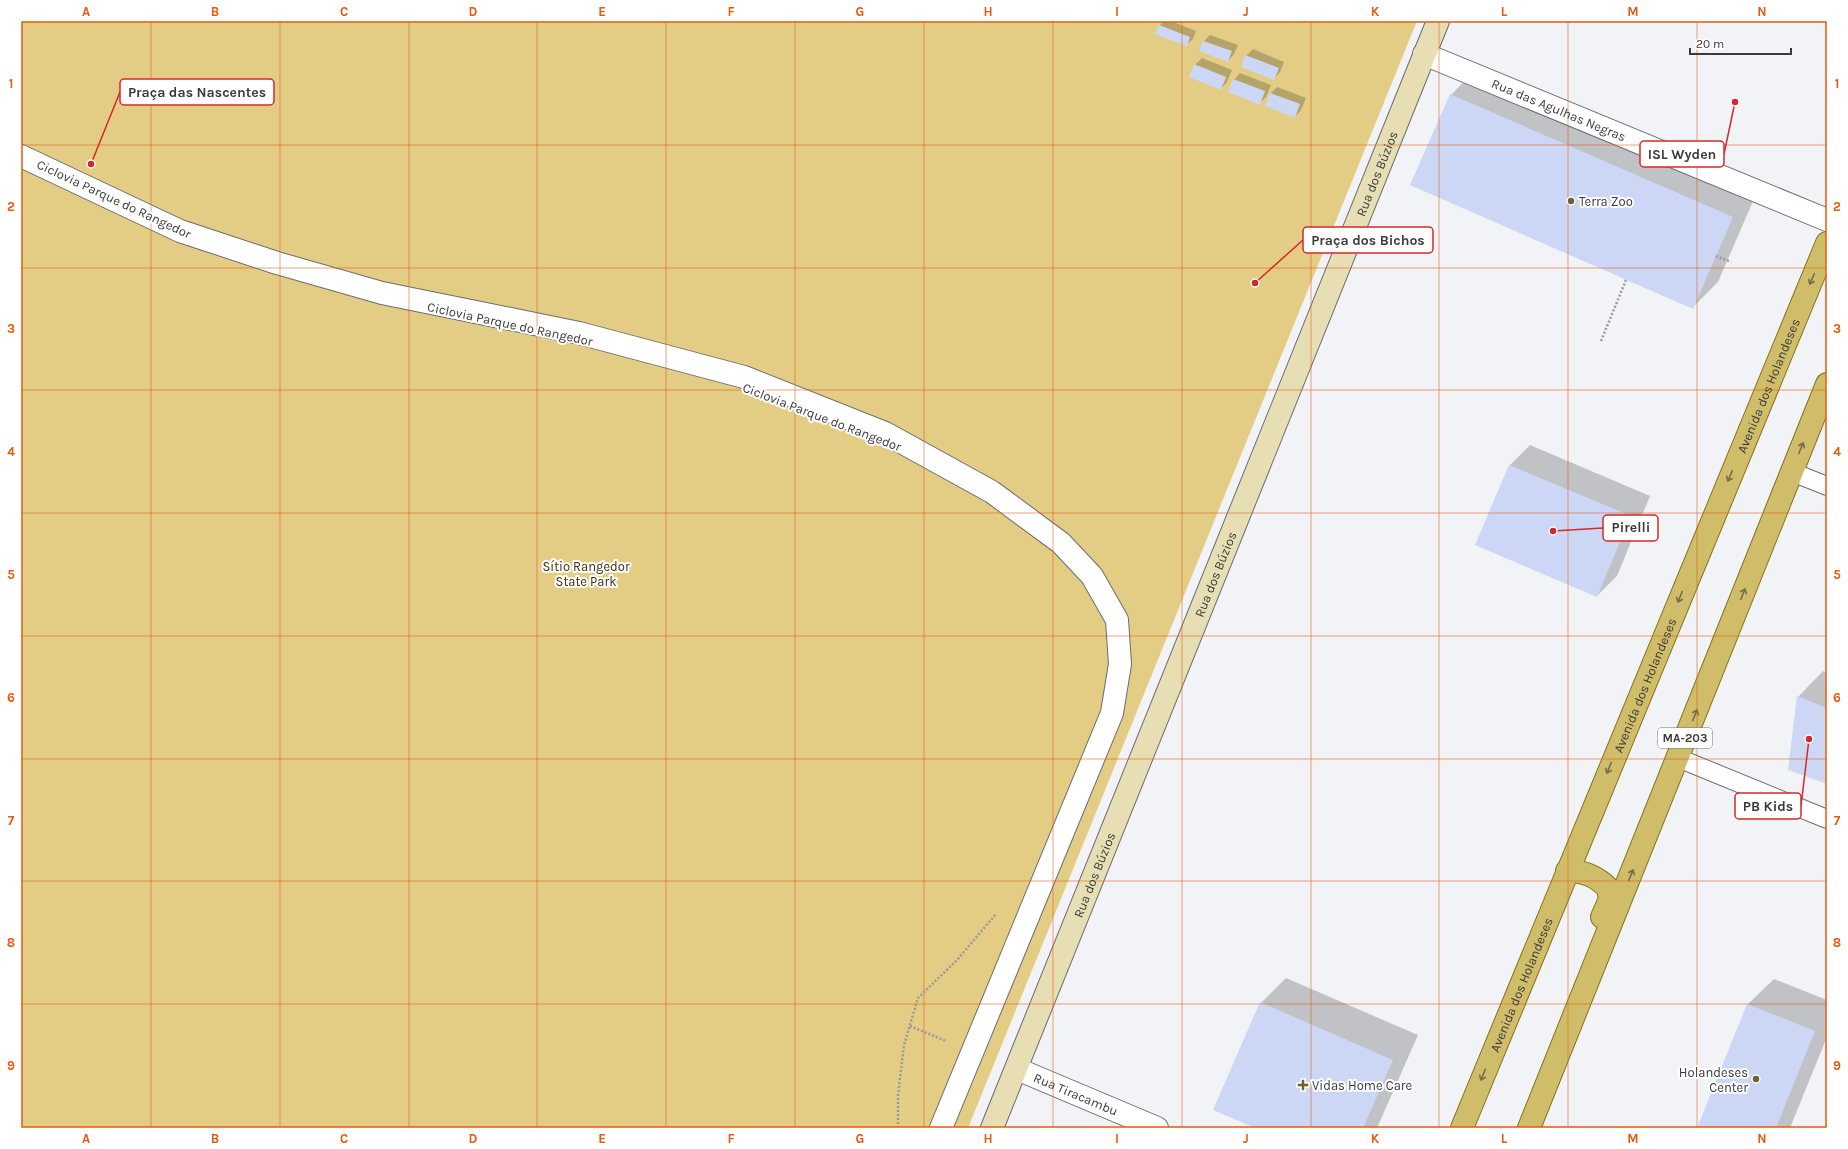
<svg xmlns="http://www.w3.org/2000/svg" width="1848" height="1149" font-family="Karla,sans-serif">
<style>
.green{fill:#e3cd84}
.shadow{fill:#0003}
.building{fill:#ccd7f5}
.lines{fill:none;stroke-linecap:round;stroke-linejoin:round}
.service-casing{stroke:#6b6c70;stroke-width:20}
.pedestrian-casing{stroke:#6b6c70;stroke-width:24}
.minor-casing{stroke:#6b6c70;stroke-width:24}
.secondary-casing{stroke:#6b6c70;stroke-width:24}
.primary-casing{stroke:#867318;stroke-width:24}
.path{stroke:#999a9d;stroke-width:2.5;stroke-dasharray:2 2;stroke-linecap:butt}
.service{stroke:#fff;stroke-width:18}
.pedestrian{stroke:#fff;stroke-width:22}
.minor{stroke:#fff;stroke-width:22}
.secondary{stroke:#e7deb4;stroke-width:22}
.primary{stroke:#cfbd69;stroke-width:22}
.oneway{stroke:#766e4e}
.grid{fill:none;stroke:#e8590c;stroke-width:1;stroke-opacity:0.55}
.poi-dot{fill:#716330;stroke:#fff;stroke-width:1.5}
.labels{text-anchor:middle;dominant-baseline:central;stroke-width:4;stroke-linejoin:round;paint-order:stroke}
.shield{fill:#fff;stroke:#757576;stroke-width:1}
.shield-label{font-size:12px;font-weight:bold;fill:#3a3a3c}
.street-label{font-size:13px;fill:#3a3a3c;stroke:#fff}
.poi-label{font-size:13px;fill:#3a3a3c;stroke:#fff;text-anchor:start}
.park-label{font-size:13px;fill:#3a300c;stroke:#fff}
.leader{fill:none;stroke:#d62828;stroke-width:1.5}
.callout-dot{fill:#d62828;stroke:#fff;stroke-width:1.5}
.callout{fill:#fff;stroke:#d62828;stroke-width:1.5}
.callout-label{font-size:14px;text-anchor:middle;font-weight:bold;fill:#3a3a3c}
.neatline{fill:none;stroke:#e8590c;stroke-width:1.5}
.grid-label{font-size:13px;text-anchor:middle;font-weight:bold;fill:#e8590c}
</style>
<rect width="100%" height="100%" fill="#f1f3f7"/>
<!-- green -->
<polygon class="green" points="21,21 1417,21 968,1128 21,1128"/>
<!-- shadow -->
<g class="shadow">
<polygon points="1164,21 1171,21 1196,31 1193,39 1186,45 1159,26"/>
<polygon points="1210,35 1238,45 1234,54 1228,61 1204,41"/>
<polygon points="1253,49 1284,62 1280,72 1274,79 1246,56"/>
<polygon points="1202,58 1232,70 1227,82 1221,89 1195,65"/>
<polygon points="1476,69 1757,192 1718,282 1692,308 1451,95"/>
<polygon points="1240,73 1271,85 1266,97 1260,103 1234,80"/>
<polygon points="1277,87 1306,98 1301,110 1295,117 1266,106 1271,93"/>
<polygon points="1530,445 1650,496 1617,576 1597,596 1476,545 1510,465"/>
<polygon points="1823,671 1827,673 1827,783 1798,697"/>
<polygon points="1286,978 1418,1035 1377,1128 1257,1128 1261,1003"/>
<polygon points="1774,979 1827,1000 1827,1037 1790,1128 1698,1128 1748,1004"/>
</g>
<!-- building -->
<g class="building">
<polygon points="1159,25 1190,37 1187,46 1155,34"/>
<polygon points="1203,41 1232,51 1228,62 1199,51"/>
<polygon points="1245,55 1279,68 1274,80 1241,67"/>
<polygon points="1194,64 1226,77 1221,90 1189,77"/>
<polygon points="1233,79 1265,91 1260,105 1228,92"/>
<polygon points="1270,93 1300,104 1295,118 1265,106"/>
<polygon points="1450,94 1733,217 1693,309 1410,185"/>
<polygon points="1509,465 1631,516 1597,597 1475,545"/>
<polygon points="1797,696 1827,708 1827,784 1788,770"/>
<polygon points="1260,1002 1393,1060 1363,1128 1255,1128 1213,1110"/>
<polygon points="1747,1004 1815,1031 1776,1128 1697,1128"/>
</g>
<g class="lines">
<defs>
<g id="service">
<polyline points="1792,472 1827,486"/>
<polyline points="1678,758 1827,819"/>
</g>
<polyline id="pedestrian" points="21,156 180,231 277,263 382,293 579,333 744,377 885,433 992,492 1061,543 1092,576 1117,620 1120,664 1112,713 941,1128"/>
<g id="minor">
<path id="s1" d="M 1424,54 L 1827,220"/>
<path id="s2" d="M 1017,1069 L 1157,1128"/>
</g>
<g id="secondary">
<path id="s3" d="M 992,1128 L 1438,21"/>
</g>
<g id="primary">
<path d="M 1567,871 C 1584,871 1596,876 1608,888 L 1610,899 L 1602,917"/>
<path id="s4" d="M 1462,1128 L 1827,243"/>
<polyline points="1529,1128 1827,384"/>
</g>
</defs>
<!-- service casing -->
<use href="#service" class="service-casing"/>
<!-- pedestrian casing -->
<use href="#pedestrian" class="pedestrian-casing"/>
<!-- minor casing -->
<use href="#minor" class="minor-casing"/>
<!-- secondary casing -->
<use href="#secondary" class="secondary-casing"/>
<!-- primary casing -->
<use href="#primary" class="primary-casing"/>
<!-- path -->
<g class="path">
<polyline points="1716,256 1731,262"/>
<polyline points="1601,341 1626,280"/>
<polyline points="910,1026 946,1041"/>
<polyline points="898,1128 898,1095 904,1045 918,998 957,960 996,914"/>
</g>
<!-- service -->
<use href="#service" class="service"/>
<!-- pedestrian -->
<use href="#pedestrian" class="pedestrian"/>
<!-- minor -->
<use href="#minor" class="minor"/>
<!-- secondary -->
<use href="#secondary" class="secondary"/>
<!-- primary -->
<use href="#primary" class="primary"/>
</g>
<!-- one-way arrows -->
<defs><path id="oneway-shaft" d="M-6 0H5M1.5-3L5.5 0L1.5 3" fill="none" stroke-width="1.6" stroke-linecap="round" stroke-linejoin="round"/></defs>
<g class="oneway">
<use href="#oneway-shaft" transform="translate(1812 279) rotate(113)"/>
<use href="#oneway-shaft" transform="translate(1801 448) rotate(-68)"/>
<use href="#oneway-shaft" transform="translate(1730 476) rotate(113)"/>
<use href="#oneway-shaft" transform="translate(1743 594) rotate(-68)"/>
<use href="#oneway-shaft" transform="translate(1680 597) rotate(112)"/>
<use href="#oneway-shaft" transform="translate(1695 715) rotate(-68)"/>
<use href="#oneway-shaft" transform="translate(1609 768) rotate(112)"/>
<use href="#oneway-shaft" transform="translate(1631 875) rotate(-68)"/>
<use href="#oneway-shaft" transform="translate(1483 1075) rotate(112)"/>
</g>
<!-- grid -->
<path class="grid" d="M 151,21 L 151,1128M 280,21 L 280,1128M 409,21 L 409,1128M 537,21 L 537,1128M 666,21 L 666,1128M 795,21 L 795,1128M 924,21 L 924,1128M 1053,21 L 1053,1128M 1182,21 L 1182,1128M 1311,21 L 1311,1128M 1439,21 L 1439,1128M 1568,21 L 1568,1128M 1697,21 L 1697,1128M 21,145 L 1827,145M 21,268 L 1827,268M 21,390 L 1827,390M 21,513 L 1827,513M 21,636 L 1827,636M 21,759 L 1827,759M 21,881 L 1827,881M 21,1004 L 1827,1004"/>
<!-- markers -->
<g class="poi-dot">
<circle cx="1571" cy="201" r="4"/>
<circle cx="1756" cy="1079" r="4"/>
<path d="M1301 1079h4v4h4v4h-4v4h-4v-4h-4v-4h4z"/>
</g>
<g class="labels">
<!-- shield labels -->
<rect class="shield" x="1658" y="728" width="54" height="20" rx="3"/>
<g class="shield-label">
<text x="1685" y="738">MA-203</text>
</g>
<!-- street labels -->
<g class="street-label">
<text stroke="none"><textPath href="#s1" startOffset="146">Rua das Agulhas Negras</textPath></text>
<text stroke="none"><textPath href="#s3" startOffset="1029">Rua dos Búzios</textPath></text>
<text transform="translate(114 199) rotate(25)">Ciclovia Parque do Rangedor</text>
<text transform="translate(510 324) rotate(12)">Ciclovia Parque do Rangedor</text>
<text stroke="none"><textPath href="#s4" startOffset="803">Avenida dos Holandeses</textPath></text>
<text transform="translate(822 417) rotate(21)">Ciclovia Parque do Rangedor</text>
<text stroke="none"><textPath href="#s3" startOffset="597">Rua dos Búzios</textPath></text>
<text stroke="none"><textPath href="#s4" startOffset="479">Avenida dos Holandeses</textPath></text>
<text stroke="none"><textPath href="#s3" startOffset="273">Rua dos Búzios</textPath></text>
<text stroke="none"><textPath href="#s4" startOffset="155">Avenida dos Holandeses</textPath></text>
<text stroke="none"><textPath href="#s2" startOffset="64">Rua Tiracambu</textPath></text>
</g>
<!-- poi labels -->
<g class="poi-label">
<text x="1579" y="201">Terra Zoo</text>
<text x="1748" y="1072" text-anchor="end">Holandeses<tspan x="1748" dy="15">Center</tspan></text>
<text x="1312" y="1085">Vidas Home Care</text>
</g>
<!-- park labels -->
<g class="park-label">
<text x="586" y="566">Sítio Rangedor<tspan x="586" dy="15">State Park</tspan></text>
</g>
</g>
<!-- callouts -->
<path class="leader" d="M91 164L120 92M1735 102L1724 154M1255 283L1303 240M1553 531L1603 528M1809 739L1801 806"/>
<g class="callout-dot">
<circle cx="91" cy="164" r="4"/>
<circle cx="1735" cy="102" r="4"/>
<circle cx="1255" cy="283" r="4"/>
<circle cx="1553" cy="531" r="4"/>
<circle cx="1809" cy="739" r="4"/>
</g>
<g class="callout">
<rect x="120" y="79" width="154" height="26" rx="4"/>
<rect x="1640" y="141" width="84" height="26" rx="4"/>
<rect x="1303" y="227" width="130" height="26" rx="4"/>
<rect x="1603" y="515" width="55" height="26" rx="4"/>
<rect x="1735" y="793" width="66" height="26" rx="4"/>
</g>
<g class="callout-label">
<text x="197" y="97">Praça das Nascentes</text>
<text x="1682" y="159">ISL Wyden</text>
<text x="1368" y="245">Praça dos Bichos</text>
<text x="1631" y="532">Pirelli</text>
<text x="1768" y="811">PB Kids</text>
</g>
<!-- border -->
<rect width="1848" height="1149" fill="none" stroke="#ffffff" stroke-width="44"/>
<!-- scale -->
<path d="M1690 48v6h101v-6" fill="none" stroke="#3a3a3c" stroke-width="2"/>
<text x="1696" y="48" font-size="12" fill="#3a3a3c" stroke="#ffffff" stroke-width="3" paint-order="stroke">20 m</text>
<rect x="22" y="22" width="1804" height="1105" class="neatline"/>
<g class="grid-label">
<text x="86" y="16">A</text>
<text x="215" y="16">B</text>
<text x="344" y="16">C</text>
<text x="473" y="16">D</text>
<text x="602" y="16">E</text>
<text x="731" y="16">F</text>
<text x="860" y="16">G</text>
<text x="988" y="16">H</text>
<text x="1117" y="16">I</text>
<text x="1246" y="16">J</text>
<text x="1375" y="16">K</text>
<text x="1504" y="16">L</text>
<text x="1633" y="16">M</text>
<text x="1762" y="16">N</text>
<text x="11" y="88">1</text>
<text x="1837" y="88">1</text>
<text x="11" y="211">2</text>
<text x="1837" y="211">2</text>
<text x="11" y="333">3</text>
<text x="1837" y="333">3</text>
<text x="11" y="456">4</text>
<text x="1837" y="456">4</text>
<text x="11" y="579">5</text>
<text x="1837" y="579">5</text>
<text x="11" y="702">6</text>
<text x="1837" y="702">6</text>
<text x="11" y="825">7</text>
<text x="1837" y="825">7</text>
<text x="11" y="947">8</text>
<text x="1837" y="947">8</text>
<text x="11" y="1070">9</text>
<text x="1837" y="1070">9</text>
<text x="86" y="1143">A</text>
<text x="215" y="1143">B</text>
<text x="344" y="1143">C</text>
<text x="473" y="1143">D</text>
<text x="602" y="1143">E</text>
<text x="731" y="1143">F</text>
<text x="860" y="1143">G</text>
<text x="988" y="1143">H</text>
<text x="1117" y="1143">I</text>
<text x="1246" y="1143">J</text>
<text x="1375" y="1143">K</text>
<text x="1504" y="1143">L</text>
<text x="1633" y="1143">M</text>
<text x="1762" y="1143">N</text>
</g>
</svg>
